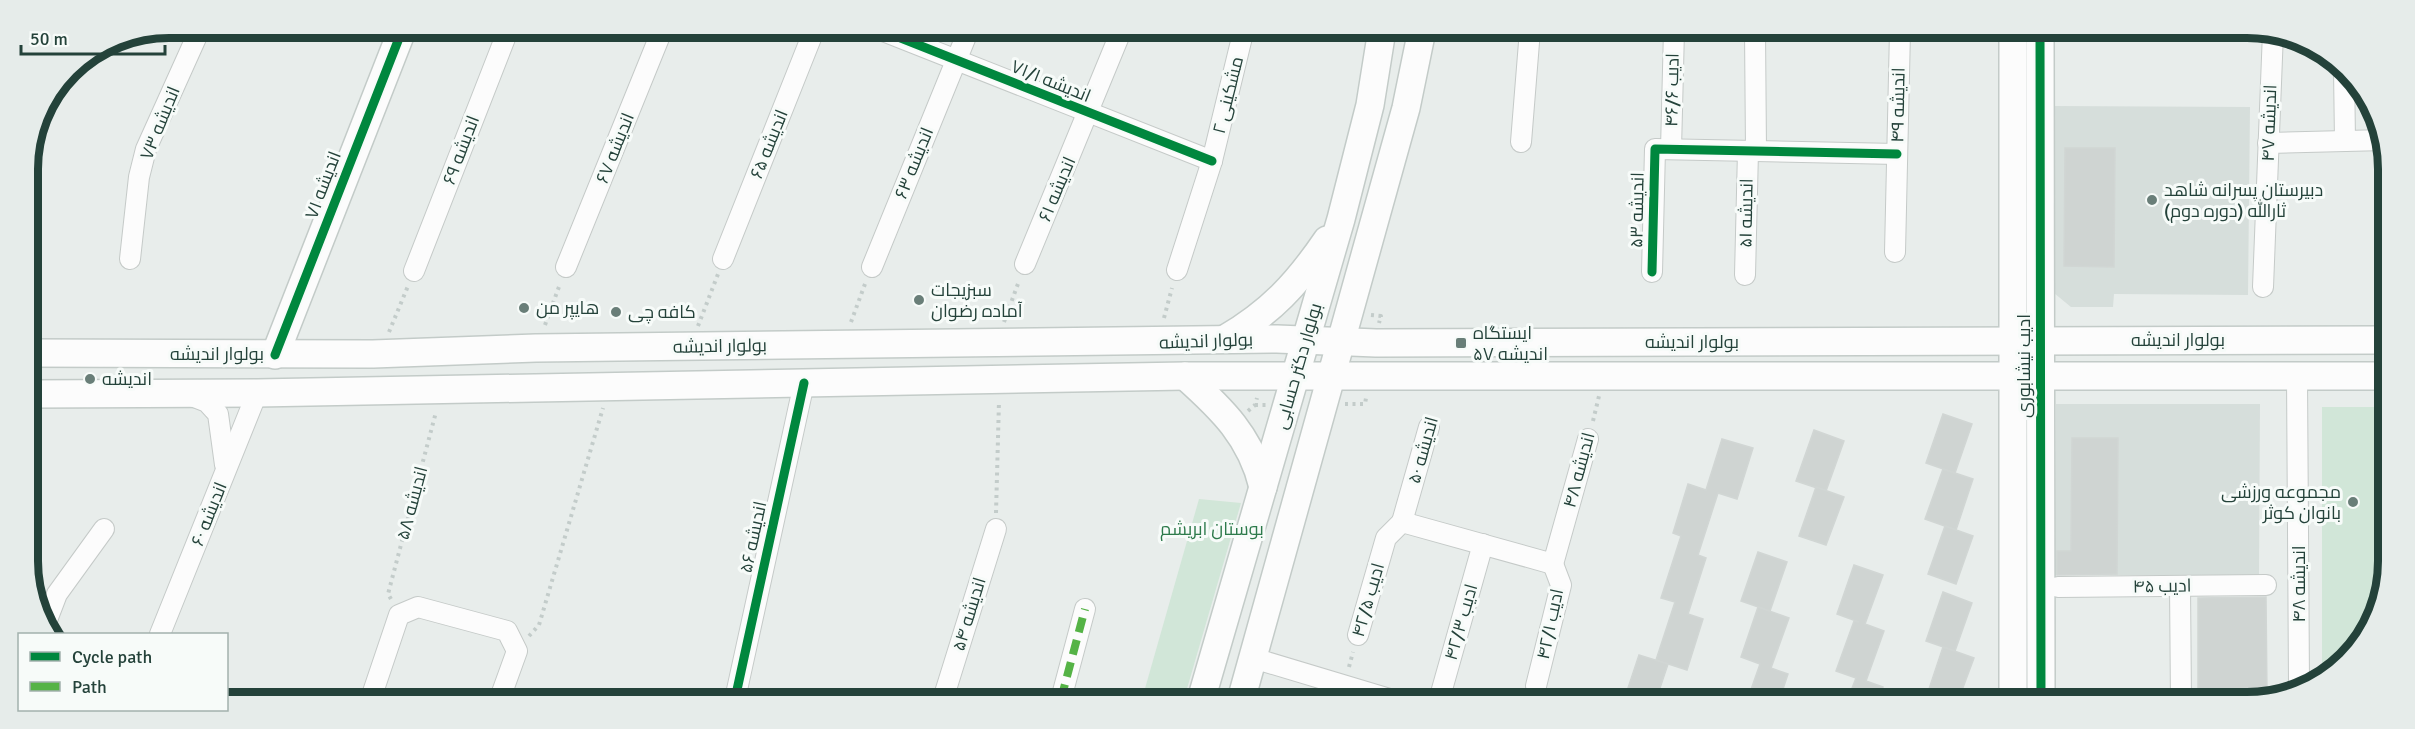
<svg xmlns="http://www.w3.org/2000/svg" width="2415" height="729" font-family="Signika,Cairo,sans-serif">
<style>
.built{fill:#d6dedb}
.green{fill:#d1e6d8}
.building{fill:#cfd4d2;stroke:#d1d6d4;stroke-width:1.5}
.lines{fill:none;stroke-linecap:round;stroke-linejoin:round}
.street-casing{stroke:#c5cac8;stroke-width:22}
.secondary-casing{stroke:#c3cbc8;stroke-width:30}
.path{stroke:#c3ccca;stroke-width:4;stroke-dasharray:3 4.5;stroke-linecap:butt}
.street{stroke:#fcfcfc;stroke-width:20}
.secondary{stroke:#fcfcfc;stroke-width:27}
.quiet{stroke:#55b346;stroke-width:8;stroke-dasharray:15 8;stroke-linecap:butt}
.cycleway-casing{stroke:#f7fbf9;stroke-width:13}
.cycleway{stroke:#00873e;stroke-width:9}
.poi-dot{fill:#697e78;stroke:#f7fbf9;stroke-width:2}
.labels{text-anchor:middle;dominant-baseline:central;stroke-width:6;stroke-linejoin:round;paint-order:stroke}
.street-label{font-size:18px;fill:#24423a;stroke:#f7fbf9}
.poi-label{font-size:18px;fill:#24423a;stroke:#f7fbf9;text-anchor:start}
.park-label{font-size:18px;fill:#2d7a4b;stroke:#f7fbf9}
.rim{fill:none;stroke:#24423a;stroke-width:8}
</style>
<rect width="100%" height="100%" fill="#e8edeb"/>
<!-- built -->
<g class="built">
<polygon points="2055,106 2250,107 2248,295 2114,294 2113,307 2071,307 2054,293"/>
<polygon points="2056,404 2260,404 2259,575 2055,575"/>
</g>
<!-- green -->
<g class="green">
<polygon points="2322,407 2384,407 2383,597 2340,667 2322,674"/>
<polygon points="1199,499 1241,503 1184,699 1142,699"/>
</g>
<!-- building -->
<g class="building">
<polygon points="2065,148 2115,148 2114,267 2064,266"/>
<polygon points="1943,414 1972,424 1955,473 1926,463"/>
<polygon points="1814,430 1844,441 1826,491 1796,481"/>
<polygon points="2072,438 2118,438 2117,574 2057,575 2057,551 2071,551"/>
<polygon points="1722,439 1753,448 1737,499 1718,493 1698,555 1706,558 1688,614 1703,619 1687,670 1656,660 1675,602 1661,598 1681,536 1673,533 1688,484 1706,490"/>
<polygon points="1943,469 1973,479 1956,530 1925,519"/>
<polygon points="1816,487 1844,497 1826,545 1799,536"/>
<polygon points="1945,526 1973,536 1956,584 1928,574"/>
<polygon points="1758,552 1787,562 1770,611 1741,601"/>
<polygon points="1854,565 1883,575 1865,624 1884,631 1866,681 1883,687 1879,701 1847,701 1856,678 1836,671 1854,621 1859,622 1837,614"/>
<polygon points="1943,592 1972,603 1955,651 1926,641"/>
<polygon points="2266,597 2267,697 2256,702 2198,702 2198,598"/>
<polygon points="1758,607 1789,618 1771,668 1788,674 1779,701 1747,701 1760,664 1741,657"/>
<polygon points="1943,647 1974,658 1958,701 1935,701 1926,698"/>
<polygon points="1639,655 1668,664 1656,700 1624,700"/>
</g>
<g class="lines">
<defs>
<g id="street">
<polyline points="878,29 1212,161"/>
<polyline points="1755,31 1756,151"/>
<polyline points="2344,69 2345,141"/>
<polyline points="1521,142 1530,30"/>
<polyline points="2268,143 2385,140"/>
<polyline points="1671,149 1674,30"/>
<polyline points="1895,252 1900,31"/>
<polyline points="130,259 139,177 146,149 196,38 199,27"/>
<polyline points="723,259 815,28"/>
<polyline points="1025,264 1122,29"/>
<polyline points="566,267 663,28"/>
<polyline points="872,267 969,29"/>
<polyline points="1177,270 1212,161 1244,29"/>
<polyline points="414,271 509,28"/>
<polyline points="1652,272 1655,149 1897,154"/>
<polyline points="1745,275 1748,151"/>
<polyline points="2263,287 2273,32"/>
<polyline points="2297,376 2299,684"/>
<polyline points="189,395 207,402 218,414 225,465"/>
<polyline points="1402,522 1553,564"/>
<polyline points="1402,522 1429,427"/>
<polyline points="1553,564 1588,439"/>
<polyline points="2180,586 2181,702"/>
<polyline points="2058,587 2266,585"/>
<polyline points="47,620 57,594 104,529"/>
<polyline points="160,634 257,393"/>
<polyline points="1358,635 1386,538 1402,522"/>
<polyline points="1253,658 1393,700"/>
<polyline points="1536,686 1561,585 1553,564"/>
<polyline points="371,698 399,615 418,607 507,631 517,651 500,698"/>
<polyline points="735,699 804,383"/>
<polyline points="943,699 996,529"/>
<polyline points="1061,699 1085,609"/>
<polyline points="1439,700 1483,544"/>
</g>
<g id="secondary">
<polyline points="2013,31 2013,701"/>
<polyline points="2040,31 2041,701"/>
<path d="M 1225,339 C 1271,312 1297,284 1327,240"/>
<polyline points="28,353 373,354 536,348 1277,339 1376,343 2384,340"/>
<polyline points="275,355 403,28"/>
<path d="M 1185,376 C 1222,409 1251,437 1263,487"/>
<polyline points="29,394 257,393 1185,376 2384,376"/>
<polyline points="1201,700 1341,219 1370,105 1382,30"/>
<polyline points="1241,700 1406,108 1422,30"/>
</g>
</defs>
<!-- street casing -->
<use href="#street" class="street-casing"/>
<!-- secondary casing -->
<use href="#secondary" class="secondary-casing"/>
<!-- path -->
<g class="path">
<polyline points="1371,315 1381,316 1379,323"/>
<polyline points="1164,318 1172,288"/>
<polyline points="851,322 865,284"/>
<polyline points="1004,322 1019,281"/>
<polyline points="545,325 560,284"/>
<polyline points="698,326 718,274"/>
<polyline points="389,332 408,286"/>
<polyline points="1345,404 1365,404 1366,398"/>
<polyline points="1255,405 1266,405"/>
<polyline points="1248,411 1255,405 1257,398"/>
<polyline points="1593,421 1599,396"/>
<polyline points="996,513 999,401"/>
<polyline points="391,599 388,594 436,412"/>
<polyline points="529,636 539,625 603,408"/>
<polyline points="1349,667 1353,652"/>
</g>
<!-- street -->
<use href="#street" class="street"/>
<!-- secondary -->
<use href="#secondary" class="secondary"/>
<!-- quiet -->
<polyline class="quiet" points="1061,699 1085,609"/>
<defs>
<g id="cycleway">
<polyline points="878,29 1212,161"/>
<polyline points="2040,31 2041,701"/>
<polyline points="1652,272 1655,149 1897,154"/>
<polyline points="275,355 403,28"/>
<polyline points="735,699 804,383"/>
</g>
</defs>
<!-- cycleway casing -->
<use href="#cycleway" class="cycleway-casing"/>
<!-- cycleway -->
<use href="#cycleway" class="cycleway"/>
</g>
<!-- markers -->
<g class="poi-dot">
<circle cx="2152" cy="200" r="6"/>
<circle cx="919" cy="300" r="6"/>
<circle cx="524" cy="308" r="6"/>
<circle cx="616" cy="312" r="6"/>
<rect x="1455" y="337" width="12" height="12" rx="3"/>
<circle cx="90" cy="379" r="6"/>
<circle cx="2353" cy="502" r="6"/>
</g>
<g class="labels">
<!-- street labels -->
<g class="street-label">
<text transform="translate(1051 81) rotate(22)">اندیشه ۷۱/۱</text>
<text transform="translate(1672 90) rotate(-89)">ادیب ۴۶/۶</text>
<text transform="translate(1228 95) rotate(-76)">مشکینی ۲</text>
<text transform="translate(1898 105) rotate(-89)">اندیشه ۴۹</text>
<text transform="translate(160 123) rotate(-68)">اندیشه ۷۳</text>
<text transform="translate(2269 123) rotate(-88)">اندیشه ۴۷</text>
<text transform="translate(769 144) rotate(-68)">اندیشه ۶۵</text>
<text transform="translate(615 148) rotate(-68)">اندیشه ۶۷</text>
<text transform="translate(461 150) rotate(-69)">اندیشه ۶۹</text>
<text transform="translate(914 163) rotate(-68)">اندیشه ۶۳</text>
<text transform="translate(323 185) rotate(-69)">اندیشه ۷۱</text>
<text transform="translate(1057 189) rotate(-67)">اندیشه ۶۱</text>
<text transform="translate(1637 210) rotate(-89)">اندیشه ۵۳</text>
<text transform="translate(1746 213) rotate(-89)">اندیشه ۵۱</text>
<text x="2178" y="340">بولوار اندیشه</text>
<text transform="translate(1206 341) rotate(-2)">بولوار اندیشه</text>
<text x="1692" y="342">بولوار اندیشه</text>
<text transform="translate(720 346) rotate(-1)">بولوار اندیشه</text>
<text x="217" y="354">بولوار اندیشه</text>
<text transform="translate(1298 366) rotate(-74)">بولوار دکتر حسابی</text>
<text transform="translate(2024 366) rotate(-90)">ادیب نیشابوری</text>
<text transform="translate(1423 450) rotate(-74)">اندیشه ۵۰</text>
<text transform="translate(1579 470) rotate(-75)">اندیشه ۴۸</text>
<text transform="translate(412 503) rotate(-75)">اندیشه ۵۸</text>
<text transform="translate(209 514) rotate(-68)">اندیشه ۶۰</text>
<text transform="translate(753 537) rotate(-78)">اندیشه ۵۶</text>
<text transform="translate(2299 584) rotate(-90)">اندیشه ۴۸</text>
<text transform="translate(2162 586) rotate(-1)">ادیب ۴۵</text>
<text transform="translate(1368 600) rotate(-74)">ادیب ۴۲/۵</text>
<text transform="translate(969 614) rotate(-73)">اندیشه ۵۴</text>
<text transform="translate(1461 622) rotate(-74)">ادیب ۴۲/۳</text>
<text transform="translate(1550 624) rotate(-78)">ادیب ۴۲/۱</text>
</g>
<!-- poi labels -->
<g class="poi-label">
<text x="2164" y="190">دبیرستان پسرانه شاهد<tspan x="2164" dy="21">ثارالله (دوره دوم)</tspan></text>
<text x="931" y="290">سبزیجات<tspan x="931" dy="21">آماده رضوان</tspan></text>
<text x="536" y="308">هایپر من</text>
<text x="628" y="312">کافه چی</text>
<text x="1473" y="333">ایستگاه<tspan x="1473" dy="21">اندیشه ۵۷</tspan></text>
<text x="102" y="379">اندیشه</text>
<text x="2341" y="492" text-anchor="end">مجموعه ورزشی<tspan x="2341" dy="21">بانوان کوثر</tspan></text>
</g>
<!-- park labels -->
<g class="park-label">
<text x="1212" y="529">بوستان ابریشم</text>
</g>
</g>
<!-- crop -->
<path d="M0 0H2415V729H0ZM169 38H2247A131 131 0 0 1 2378 169V561A131 131 0 0 1 2247 692H169A131 131 0 0 1 38 561V169A131 131 0 0 1 169 38Z" fill="#e6ecea" fill-rule="evenodd"/>
<path class="rim" d="M169 38H2247A131 131 0 0 1 2378 169V561A131 131 0 0 1 2247 692H169A131 131 0 0 1 38 561V169A131 131 0 0 1 169 38Z"/>
<!-- legend -->
<rect x="18" y="633" width="210" height="78" fill="#f7fbf9" stroke="#a3b1ad" stroke-width="1.5"/>
<rect x="30" y="652" width="30" height="9" fill="#00873e" stroke="#a3b1ad" stroke-width="1.5"/>
<text x="72" y="663" font-size="18" fill="#24423a">Cycle path</text>
<rect x="30" y="682" width="30" height="9" fill="#55b346" stroke="#a3b1ad" stroke-width="1.5"/>
<text x="72" y="693" font-size="18" fill="#24423a">Path</text>
<!-- scale -->
<path d="M21 45v9h144v-9" fill="none" stroke="#24423a" stroke-width="3"/>
<text x="30" y="45" font-size="18" fill="#24423a" stroke="#f7fbf9" stroke-width="4.5" paint-order="stroke">50 m</text>
</svg>
